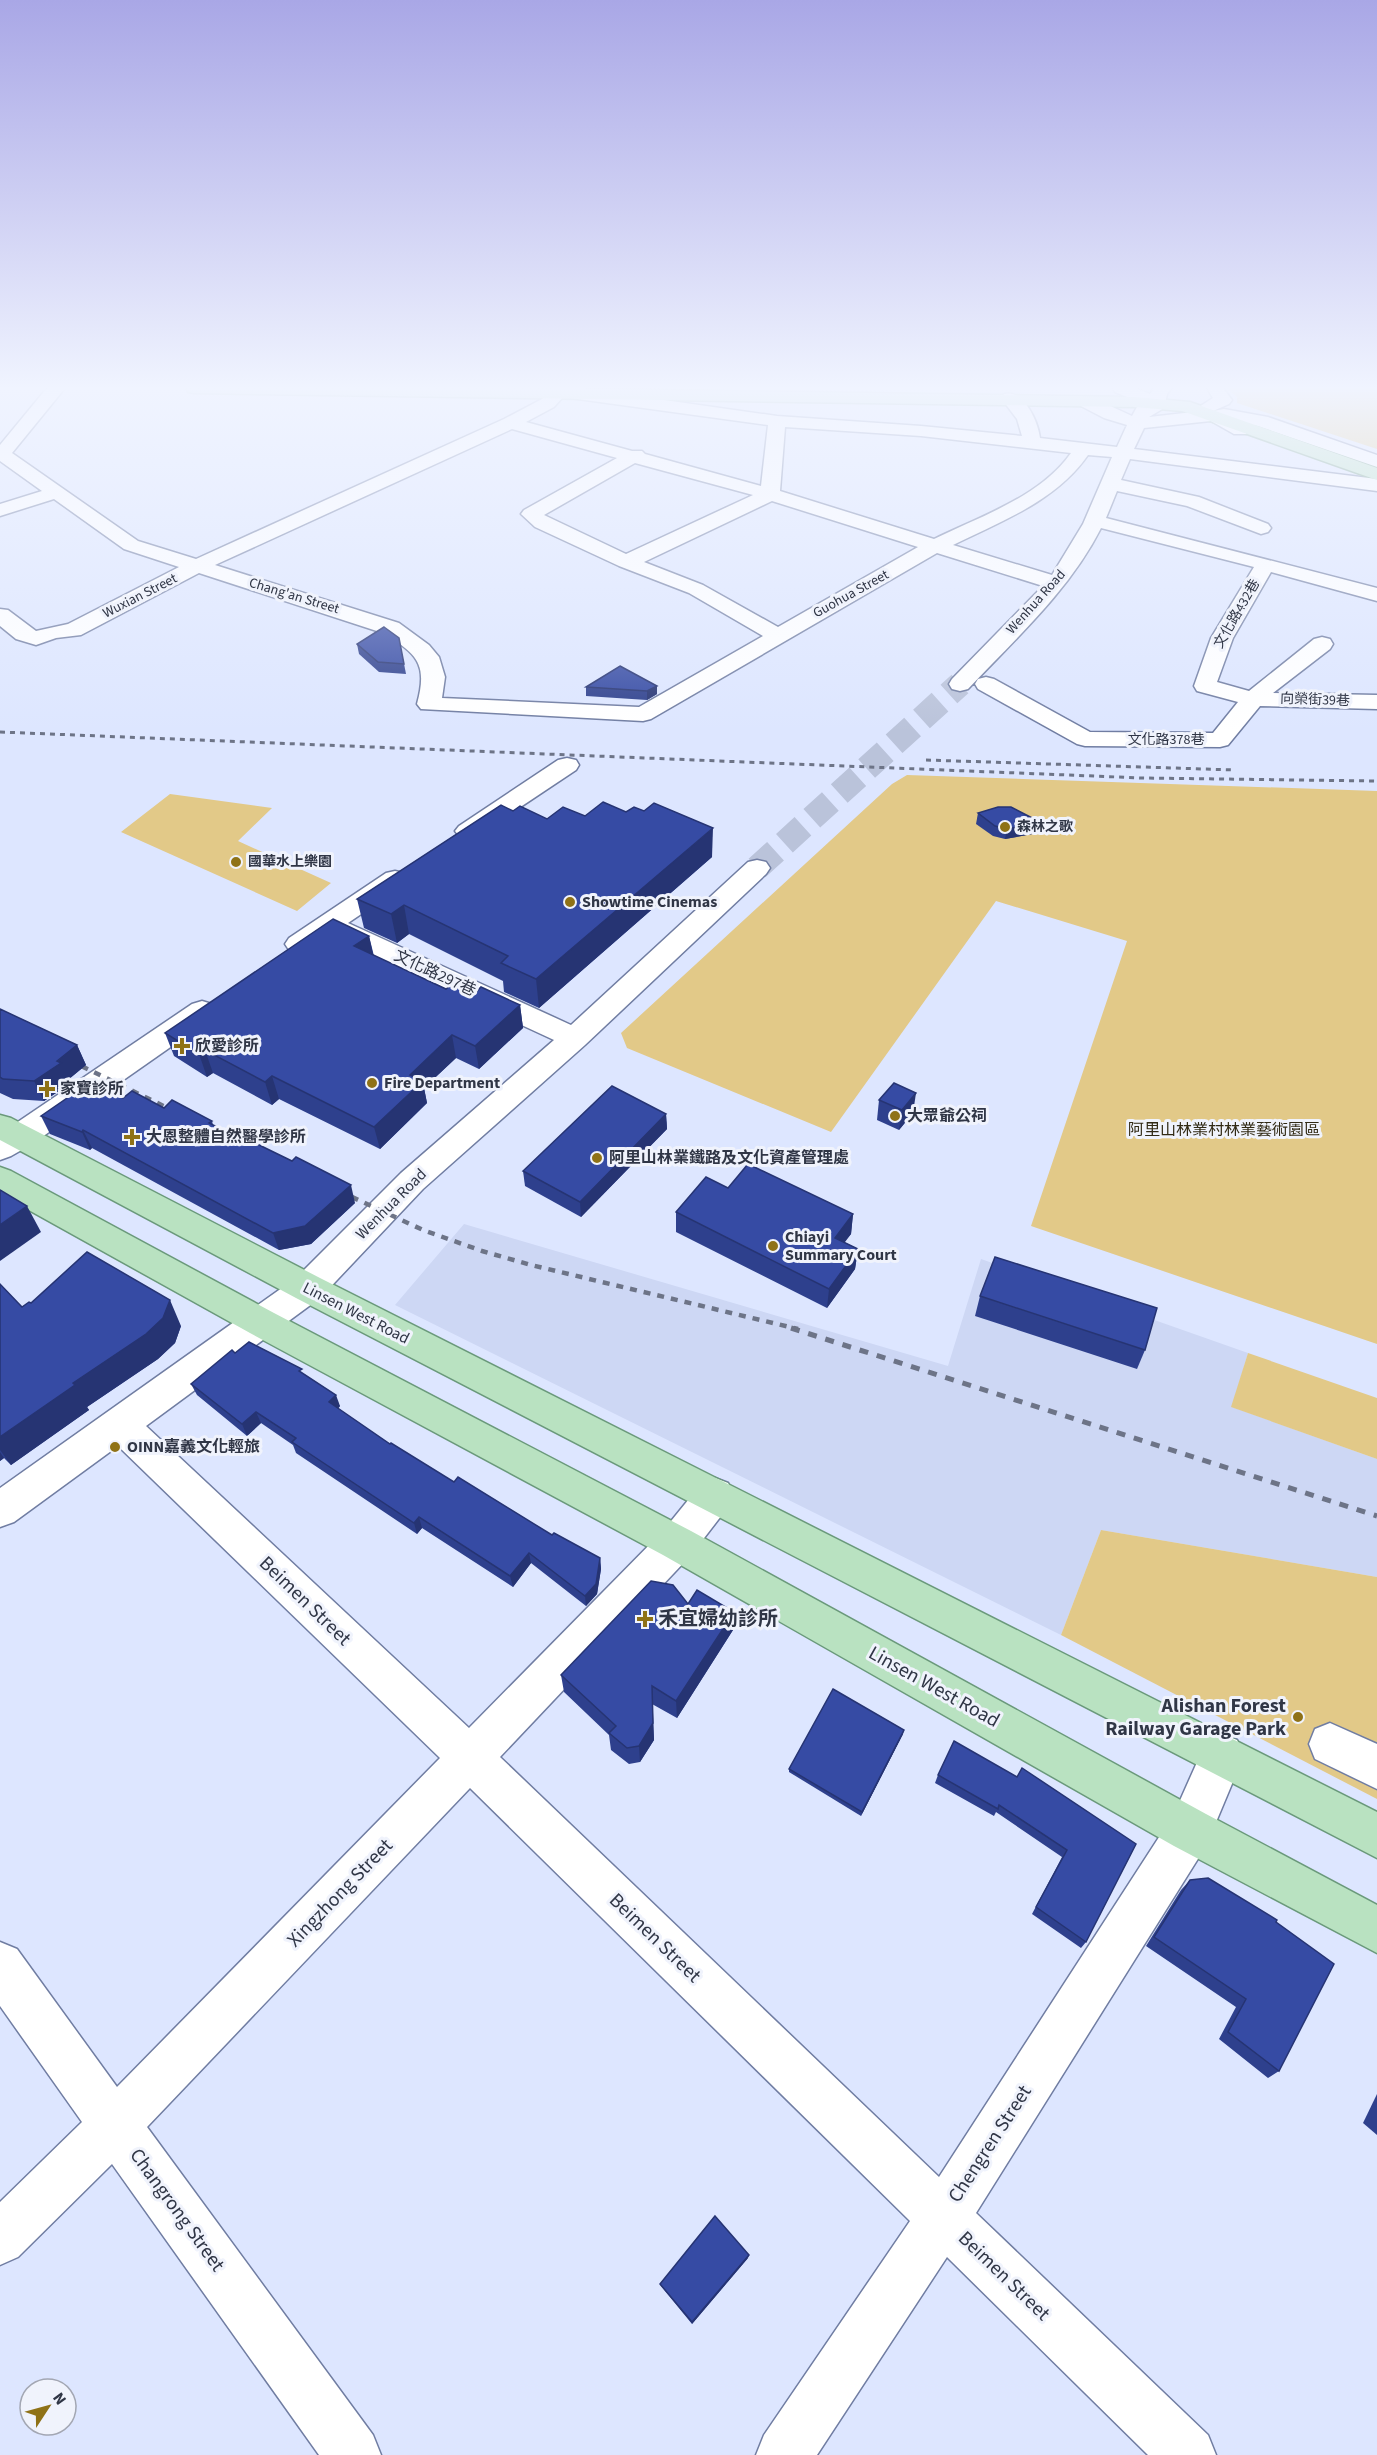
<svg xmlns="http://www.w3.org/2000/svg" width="1377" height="2455" font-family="'Source Sans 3','Noto Sans TC',sans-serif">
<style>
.built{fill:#cdd7f4}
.green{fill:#e2c988}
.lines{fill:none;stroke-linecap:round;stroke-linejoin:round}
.minor-tunnel{stroke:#bac3da;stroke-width:25;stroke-dasharray:25 12;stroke-linecap:butt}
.minor-casing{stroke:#707da2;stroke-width:3}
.major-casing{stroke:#6a997b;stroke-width:3}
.minor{fill:#fff;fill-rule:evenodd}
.major{fill:#b9e2c1;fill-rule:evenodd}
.rail-far2{stroke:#6d7487;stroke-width:3;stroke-dasharray:5 5;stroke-linecap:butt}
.rail-far1{stroke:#6d7487;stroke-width:4.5;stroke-dasharray:7 7;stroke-linecap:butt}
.rail{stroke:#6d7487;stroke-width:5;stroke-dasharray:9 9;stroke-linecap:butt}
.wall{fill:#2e408d}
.shaded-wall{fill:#263473}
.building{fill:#364ba4;stroke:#263473;stroke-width:1.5}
.poi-dot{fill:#8f7217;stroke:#f0f3fc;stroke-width:2}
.labels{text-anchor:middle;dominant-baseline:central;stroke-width:6;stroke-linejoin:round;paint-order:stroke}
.far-street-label{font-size:14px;fill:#303646;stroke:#f0f3fc}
.far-poi-label{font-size:14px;font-weight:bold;fill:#303646;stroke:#f0f3fc;text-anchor:start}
.poi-label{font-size:16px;font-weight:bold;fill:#303646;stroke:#f0f3fc;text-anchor:start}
.street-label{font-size:16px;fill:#303646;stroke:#f0f3fc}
.park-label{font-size:16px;fill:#312a15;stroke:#f0f3fc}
.near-street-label{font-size:20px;fill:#303646;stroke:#f0f3fc}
.near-poi-label{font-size:20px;font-weight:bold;fill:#303646;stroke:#f0f3fc;text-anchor:start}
</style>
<rect width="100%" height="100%" fill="#dde6ff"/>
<!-- built -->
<polygon class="built" points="464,1224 948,1366 981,1259 1248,1353 1232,1407 1377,1459 1377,1577 1101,1530 1061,1635 395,1305"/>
<!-- green -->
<g class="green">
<polygon points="1226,388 1377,388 1377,449 1237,403 1237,397"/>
<polygon points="907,775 1377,791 1377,1344 1031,1226 1127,941 996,901 831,1132 627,1048 621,1033 892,784"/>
<polygon points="170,794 272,808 238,841 331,883 297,911 121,832"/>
<polygon points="1248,1353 1377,1398 1377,1459 1231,1407"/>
<polygon points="1101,1530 1377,1577 1377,1799 1061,1635"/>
</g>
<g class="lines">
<!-- minor-tunnel -->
<polyline class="minor-tunnel" points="757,868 960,684"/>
<defs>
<g id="minor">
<path d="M 47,388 L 65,388 L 12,453 L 138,541 L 196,559 L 504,419 L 542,399 L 555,388 L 580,388 L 777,416 L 921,426 L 1022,436 L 1017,419 L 1001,398 L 1004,394 C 1024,389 1038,422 1040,438 L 1117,447 L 1127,425 L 1104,418 L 1079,405 L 1076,401 L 1079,397 L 1091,397 L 1132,416 L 1137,407 L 1144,404 L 1115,392 L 1113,388 L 1135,388 L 1150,394 L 1154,388 L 1172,388 L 1167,394 L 1164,408 L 1149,417 L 1202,411 L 1199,407 L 1213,398 L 1207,388 L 1223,388 L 1232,400 L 1229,404 L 1213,411 L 1224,409 L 1268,417 L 1377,455 L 1377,467 L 1258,426 L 1239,422 L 1249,430 L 1246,434 L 1234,434 L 1211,421 L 1144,428 L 1134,449 L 1377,479 L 1377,491 L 1130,459 L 1121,480 L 1199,497 L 1268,524 L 1271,528 L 1268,532 L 1261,534 L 1187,506 L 1117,491 L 1106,518 L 1377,588 L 1377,601 L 1271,572 L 1233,638 L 1217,682 L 1249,691 L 1314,639 L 1322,637 L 1330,639 L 1333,644 L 1330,649 L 1273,693 L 1377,695 L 1377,709 L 1260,706 L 1228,745 L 1220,747 L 1085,746 L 1077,744 L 978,689 L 975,684 L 978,679 L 986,677 L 994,679 L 1090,732 L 1213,733 L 1238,702 L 1197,691 L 1194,686 L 1211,638 L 1254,567 L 1101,528 C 1069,591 1016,638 968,689 L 960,691 L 952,689 L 949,684 L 952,679 L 1043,586 L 937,553 L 651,719 L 643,721 L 421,709 L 417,704 C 428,663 417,654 383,633 L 199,573 L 81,635 L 56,638 L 36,645 L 16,639 L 0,626 L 0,609 L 8,610 L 36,631 L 68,624 L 179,567 L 124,549 L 54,499 L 0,516 L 0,504 L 42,491 L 0,461 L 0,445 ZM 563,397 L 768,425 L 761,486 L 645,454 L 642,451 L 632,451 L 526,422 L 554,407 ZM 785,427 L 921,436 L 1071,453 C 1040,497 981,516 934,539 L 780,491 ZM 512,429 L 617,458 L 524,510 L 521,514 L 535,527 L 619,566 L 689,593 L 763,636 L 639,707 L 442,698 L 445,677 L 439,657 L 429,645 L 399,623 L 215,565 ZM 1088,455 L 1112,457 L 1083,524 L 1052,575 L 953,545 C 1002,521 1056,501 1088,455 ZM 635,463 L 753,495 L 626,554 L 544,515 ZM 772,501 L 918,547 L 778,627 L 703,585 L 644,562 Z"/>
<polygon points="567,758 576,760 579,765 576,770 477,836 468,839 459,836 455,831 459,826 558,760"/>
<path d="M 757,860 L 766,862 L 770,868 L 766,874 L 585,1045 L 423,1189 L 320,1298 L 146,1426 L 469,1728 L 663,1531 L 702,1483 L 715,1478 L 728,1483 L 734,1495 L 728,1507 L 691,1555 L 500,1757 L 939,2177 L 1174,1814 L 1207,1740 L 1222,1734 L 1237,1740 L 1244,1755 L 1206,1846 L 976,2213 L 1208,2435 L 1216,2455 L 1148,2455 L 947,2257 L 817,2455 L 756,2455 L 764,2435 L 910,2221 L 470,1788 L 147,2127 L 373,2435 L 381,2455 L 319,2455 L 112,2164 L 18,2257 L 0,2265 L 0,2202 L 82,2122 L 0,2006 L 0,1942 L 17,1949 L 117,2087 L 440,1758 L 118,1446 L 14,1522 L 0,1527 L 0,1488 L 296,1278 L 401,1173 L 554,1040 L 330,936 C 316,945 306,955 289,950 L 285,944 L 289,938 L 386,873 L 395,871 L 404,873 L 408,879 L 404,885 L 348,923 L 571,1025 L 748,862 Z"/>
<polygon points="202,1001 212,1004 216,1011 212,1018 32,1144 11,1156 0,1160 0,1134 192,1004"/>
<polygon points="1330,1723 1377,1744 1377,1789 1315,1759 1309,1744 1315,1729"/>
</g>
<g id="major">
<polygon points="186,388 532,388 1134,397 1190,402 1377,468 1377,480 1182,411 1134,407 194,393 188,392"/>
<polygon points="0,1115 11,1118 320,1278 1377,1812 1377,1858 296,1298 0,1140"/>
<polygon points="0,1167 11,1171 274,1313 691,1531 1206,1814 1377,1905 1377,1953 1174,1846 663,1555 250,1333 0,1194"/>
</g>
</defs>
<!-- minor casing -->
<use href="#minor" class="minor-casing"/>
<!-- major casing -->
<use href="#major" class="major-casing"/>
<!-- minor -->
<use href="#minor" class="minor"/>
<!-- major -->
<use href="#major" class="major"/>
<!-- rail-far2 -->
<g class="rail-far2">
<polyline points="0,732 1142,778 1377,781"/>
<polyline points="926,760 1235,770"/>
</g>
<!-- rail-far1 -->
<g class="rail-far1">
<polyline points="69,1060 180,1114"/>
<polyline points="339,1191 423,1230 482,1251 531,1265 798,1329"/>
</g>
<!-- rail -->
<polyline class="rail" points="791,1328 1377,1516"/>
</g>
<!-- wall -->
<g class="wall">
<polygon points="399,638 406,674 379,672 359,654 357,644"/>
<polygon points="657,686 657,694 647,700 586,696 586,687"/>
<polygon points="513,811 547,819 585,816 712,857 539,1008 504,992 503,981 409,934 397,943 364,928 357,899"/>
<polygon points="978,813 1040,822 1038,833 1005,839 993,836 976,824"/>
<polygon points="369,936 374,956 446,989 520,1005 523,1028 479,1069 456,1058 424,1088 427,1103 380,1149 279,1099 272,1105 213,1073 207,1077 174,1056 165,1033"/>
<polygon points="0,1009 77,1045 86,1065 69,1079 71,1083 44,1101 13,1099 0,1093"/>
<polygon points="123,1098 164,1108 212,1121 213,1125 355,1203 311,1244 279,1250 92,1148 90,1150 50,1134 41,1116"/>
<polygon points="879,1100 913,1113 899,1130 877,1120"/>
<polygon points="666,1114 667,1129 581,1217 525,1186 523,1171"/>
<polygon points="728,1188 853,1214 851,1234 844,1242 858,1249 855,1269 827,1308 676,1232 676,1212"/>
<polygon points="0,1284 22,1307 31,1303 181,1326 175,1343 158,1359 87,1407 89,1410 11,1465 4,1458 0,1461"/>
<polygon points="980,1296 1145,1350 1137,1369 975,1316"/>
<polygon points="235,1353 303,1374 340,1406 338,1409 390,1444 454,1482 552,1535 600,1558 601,1569 597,1594 586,1606 531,1563 513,1587 422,1528 417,1534 296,1453 293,1445 261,1423 247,1436 197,1395 191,1384"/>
<polygon points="688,1604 734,1612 733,1630 677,1718 652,1704 654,1740 640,1762 629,1764 611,1750 609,1735 564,1692 561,1675"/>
<polygon points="903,1734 861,1816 789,1772 789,1769"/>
<polygon points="938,1775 1136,1844 1086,1942 1081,1948 1032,1914 1062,1857 996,1812 994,1816 935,1783"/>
<polygon points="1190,1880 1276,1922 1279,2071 1268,2078 1219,2039 1236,2007 1146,1946 1181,1890"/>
<polygon points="1377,2094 1377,2135 1363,2123"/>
<polygon points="748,2258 692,2324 661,2286 660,2284"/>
</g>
<!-- shaded-wall -->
<g class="shaded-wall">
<polygon points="657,686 657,694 647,700 647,691"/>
<polygon points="1040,822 1038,833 1005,839 1007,829"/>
<polygon points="713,828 712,857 539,1008 536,979"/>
<polygon points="404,905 409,934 397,943 391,914"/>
<polygon points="369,936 374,959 354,946"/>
<polygon points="520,1005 523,1028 479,1069 475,1046"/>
<polygon points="452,1035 456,1058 424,1088 427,1103 380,1149 374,1127 410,1075"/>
<polygon points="77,1045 86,1065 69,1079 71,1083 44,1101 34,1081"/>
<polygon points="205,1050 213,1073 207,1077 199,1054"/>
<polygon points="272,1076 279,1099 272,1105 265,1082"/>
<polygon points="916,1093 913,1113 899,1130 902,1110"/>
<polygon points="666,1114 667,1129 581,1217 580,1202"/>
<polygon points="83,1130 92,1148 90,1150 82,1132"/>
<polygon points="351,1185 355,1203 311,1244 279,1250 273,1233"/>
<polygon points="27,1206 41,1232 0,1261 0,1225"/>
<polygon points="853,1214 851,1234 833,1258 835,1238"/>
<polygon points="858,1249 855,1269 827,1308 829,1289"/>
<polygon points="170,1300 181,1326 175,1343 158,1359 87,1407 89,1410 11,1465 0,1450 0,1437 73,1383"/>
<polygon points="336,1395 340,1406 332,1414 329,1402"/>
<polygon points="256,1412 261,1423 247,1436 242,1424"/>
<polygon points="0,1452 4,1458 0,1461"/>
<polygon points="419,1517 422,1528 417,1534 414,1523"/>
<polygon points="529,1553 531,1563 513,1587 510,1576"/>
<polygon points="600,1558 601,1569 597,1594 586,1606 585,1596"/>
<polygon points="734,1612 733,1630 677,1718 676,1701"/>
<polygon points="652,1686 654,1740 640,1762 639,1746"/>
<polygon points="904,1730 903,1734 861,1816 862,1812"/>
<polygon points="749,2255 748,2258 692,2324 692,2322"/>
</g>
<!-- building -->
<g class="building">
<polygon points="384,627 399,638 404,664 378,662 357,644"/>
<polygon points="620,666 657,686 647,691 586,687"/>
<polygon points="603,802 626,812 634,807 644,811 654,803 713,828 536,979 501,963 508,956 404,905 391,914 357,899 501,805 513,811 520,806 547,819 563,807 585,816"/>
<polygon points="998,807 1011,807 1040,822 1007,829 995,826 978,813"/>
<polygon points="333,919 369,936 354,946 446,989 451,985 473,995 481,987 520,1005 475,1046 452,1035 410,1075 423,1081 374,1127 272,1076 265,1082 205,1050 199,1054 165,1033"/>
<polygon points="0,1009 77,1045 57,1061 61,1063 34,1081 3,1079 0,1077"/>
<polygon points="92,1081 123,1098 132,1091 164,1108 172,1100 212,1121 209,1123 253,1145 255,1143 292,1161 296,1157 351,1185 305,1226 273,1233 83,1130 82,1132 41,1116"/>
<polygon points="894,1083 916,1093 902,1110 879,1100"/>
<polygon points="612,1086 666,1114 580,1202 523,1171"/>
<polygon points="748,1164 853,1214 835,1238 858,1249 829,1289 676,1212 706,1177 728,1188"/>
<polygon points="0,1190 27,1206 0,1225"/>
<polygon points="87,1252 170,1300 163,1318 146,1334 73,1383 75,1385 0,1437 0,1284 22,1307 29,1302 31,1303"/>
<polygon points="995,1257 1157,1308 1145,1350 980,1296"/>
<polygon points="249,1342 302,1369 299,1371 336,1395 329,1402 390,1444 391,1443 454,1482 458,1477 552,1535 554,1533 600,1558 596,1584 585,1596 529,1553 510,1576 419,1517 414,1523 292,1442 296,1438 256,1412 242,1424 191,1384 232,1350 235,1353"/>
<polygon points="651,1581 673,1585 688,1604 697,1590 734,1612 676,1701 652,1686 653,1723 639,1746 627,1748 609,1733 616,1726 561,1675"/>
<polygon points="833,1689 904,1730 862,1812 789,1769"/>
<polygon points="954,1741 1017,1777 1022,1768 1136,1844 1086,1942 1036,1907 1067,1850 999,1805 998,1809 938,1775"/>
<polygon points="1208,1878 1277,1920 1276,1922 1334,1964 1279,2071 1228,2032 1246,1999 1154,1937 1190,1880"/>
<polygon points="715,2216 749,2255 692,2322 660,2284"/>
</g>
<!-- sky -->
<linearGradient id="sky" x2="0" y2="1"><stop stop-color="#a9a7e6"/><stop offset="0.53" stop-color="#f0f4ff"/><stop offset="1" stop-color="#f0f4ff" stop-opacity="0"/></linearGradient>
<rect width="1377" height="732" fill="url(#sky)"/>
<!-- markers -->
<g class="poi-dot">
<circle cx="1005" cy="827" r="6"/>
<circle cx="236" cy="862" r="6"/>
<circle cx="570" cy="902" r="6"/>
<path d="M179 1037h6v6h6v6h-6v6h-6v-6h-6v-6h6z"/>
<circle cx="372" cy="1083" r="6"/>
<path d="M44 1080h6v6h6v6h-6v6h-6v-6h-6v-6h6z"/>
<circle cx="895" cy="1116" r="6"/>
<path d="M129 1128h6v6h6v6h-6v6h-6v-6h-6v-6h6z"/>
<circle cx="597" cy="1158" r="6"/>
<circle cx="773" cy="1246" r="6"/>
<circle cx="115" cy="1447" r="6"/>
<path d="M642 1610h6v6h6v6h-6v6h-6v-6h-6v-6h6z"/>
<circle cx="1298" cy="1717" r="6"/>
</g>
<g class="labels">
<!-- far-street labels -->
<g class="far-street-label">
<text transform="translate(851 594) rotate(-29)">Guohua Street</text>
<text transform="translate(140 596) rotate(-27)">Wuxian Street</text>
<text transform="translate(294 596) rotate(17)">Chang'an Street</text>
<text transform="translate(1036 602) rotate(-48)">Wenhua Road</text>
<text transform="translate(1237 614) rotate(-60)">文化路432巷</text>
<text transform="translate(1315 700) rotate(2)">向榮街39巷</text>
<text x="1166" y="740">文化路378巷</text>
</g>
<!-- far-poi labels -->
<g class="far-poi-label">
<text x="1017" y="827">森林之歌</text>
<text x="248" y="862">國華水上樂園</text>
</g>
<!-- poi labels -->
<g class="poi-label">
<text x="582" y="902">Showtime Cinemas</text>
<text x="195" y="1046">欣愛診所</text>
<text x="384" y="1083">Fire Department</text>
<text x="60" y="1089">家寶診所</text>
<text x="907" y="1116">大眾爺公祠</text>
<text x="146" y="1137">大恩整體自然醫學診所</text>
<text x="609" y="1158">阿里山林業鐵路及文化資產管理處</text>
<text x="785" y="1237">Chiayi<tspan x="785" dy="18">Summary Court</tspan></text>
<text x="127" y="1447">OINN嘉義文化輕旅</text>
</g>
<!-- street labels -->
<g class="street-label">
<text transform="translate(435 973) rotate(25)">文化路297巷</text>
<text transform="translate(391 1204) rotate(-45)">Wenhua Road</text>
<text transform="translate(356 1313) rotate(27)">Linsen West Road</text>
</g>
<!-- park labels -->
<g class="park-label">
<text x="1224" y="1130">阿里山林業村林業藝術園區</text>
</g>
<!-- near-street labels -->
<g class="near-street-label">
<text transform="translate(305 1601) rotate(44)">Beimen Street</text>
<text transform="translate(934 1687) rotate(29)">Linsen West Road</text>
<text transform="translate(340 1893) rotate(-46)">Xingzhong Street</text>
<text transform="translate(655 1938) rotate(44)">Beimen Street</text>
<text transform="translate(990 2144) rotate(-57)">Chengren Street</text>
<text transform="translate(177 2210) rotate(54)">Changrong Street</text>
<text transform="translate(1004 2276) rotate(44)">Beimen Street</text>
</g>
<!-- near-poi labels -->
<g class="near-poi-label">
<text x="658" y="1619">禾宜婦幼診所</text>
<text x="1286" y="1706" text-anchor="end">Alishan Forest<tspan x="1286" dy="23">Railway Garage Park</tspan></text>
</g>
</g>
<!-- north arrow -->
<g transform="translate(48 2407) rotate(54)"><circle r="28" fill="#f0f3fc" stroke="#a3a7b3" stroke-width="1.5"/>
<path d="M0-4.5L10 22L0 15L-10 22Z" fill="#8f7217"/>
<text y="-9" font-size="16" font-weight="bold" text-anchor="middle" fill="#303646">N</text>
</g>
</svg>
